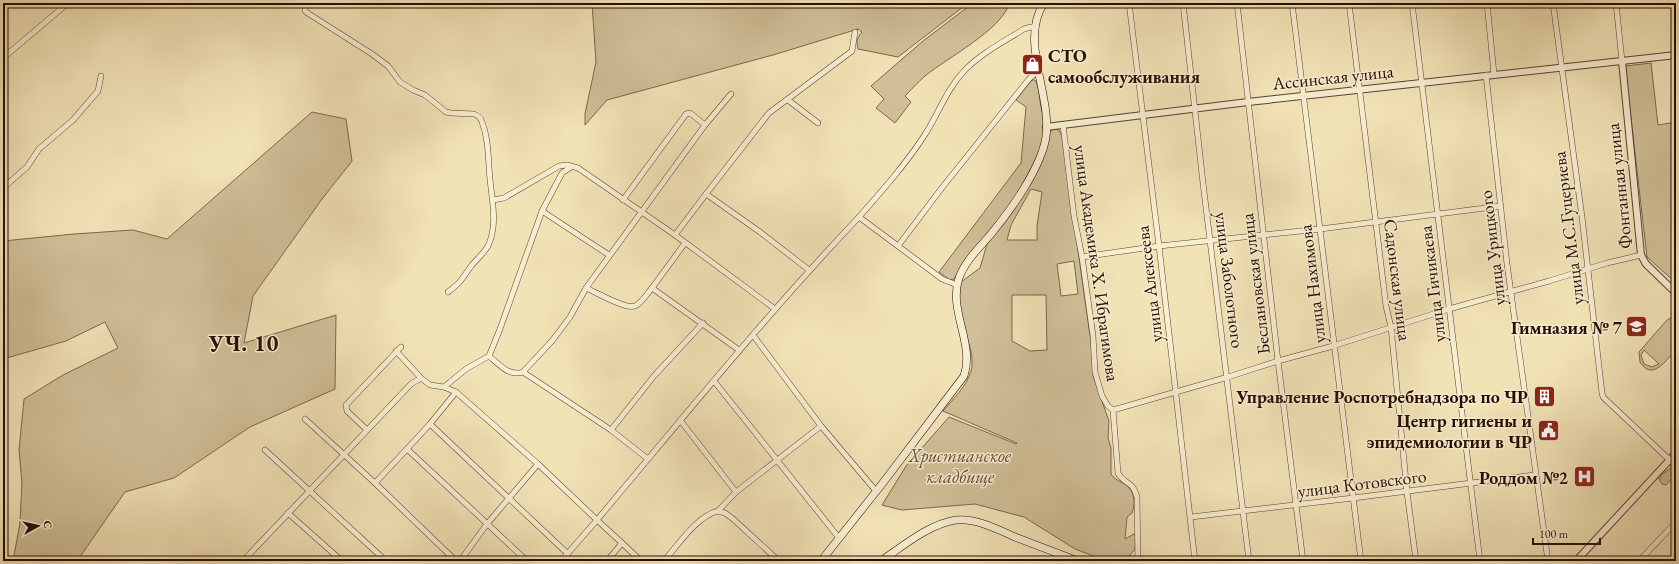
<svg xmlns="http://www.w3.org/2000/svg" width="1679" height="564" font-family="'EB Garamond',serif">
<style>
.green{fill:#d0bf98;stroke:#7c664e;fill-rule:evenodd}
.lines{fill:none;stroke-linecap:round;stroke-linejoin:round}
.minor-casing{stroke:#5a4230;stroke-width:6}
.tertiary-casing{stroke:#5a4230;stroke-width:8}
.secondary-casing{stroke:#280d03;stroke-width:8}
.minor{stroke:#f7edd0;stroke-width:5}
.tertiary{stroke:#f7edd0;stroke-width:6}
.secondary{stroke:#f7edd0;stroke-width:7}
.labels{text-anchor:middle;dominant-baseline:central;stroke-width:3;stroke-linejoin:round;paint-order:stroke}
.poi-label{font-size:18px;font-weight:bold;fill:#280d03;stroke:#f7edd0;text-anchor:end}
.street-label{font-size:18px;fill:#280d03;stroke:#f7edd0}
.park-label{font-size:18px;font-style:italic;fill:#634b37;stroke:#f7edd0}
.district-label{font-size:22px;font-weight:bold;letter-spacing:1px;fill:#280d03;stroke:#f7edd0}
</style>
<rect width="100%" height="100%" fill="#f2e3b7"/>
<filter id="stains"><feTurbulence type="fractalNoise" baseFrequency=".005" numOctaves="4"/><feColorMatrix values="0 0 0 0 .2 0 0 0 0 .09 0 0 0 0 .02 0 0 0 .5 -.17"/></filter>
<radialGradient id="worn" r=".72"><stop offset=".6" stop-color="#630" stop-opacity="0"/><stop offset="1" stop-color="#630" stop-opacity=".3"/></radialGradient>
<!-- green -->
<g class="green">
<path d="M 592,3 L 968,3 L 898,57 L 858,49 C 856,41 857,38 862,32 L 858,29 L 773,55 L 607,100 L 585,125 L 585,114 L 596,62 Z"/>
<path d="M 973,3 L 1009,4 C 1001,30 947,58 925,76 C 918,82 912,89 905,96 L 911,102 L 895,123 L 876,108 L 884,99 L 871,86 L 923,41 Z"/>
<polygon points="1651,63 1658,125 1676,122 1676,283 1647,257 1625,66"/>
<path d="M 1032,80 L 1035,80 C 1040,88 1039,99 1041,107 C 1043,116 1045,125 1044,134 C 1043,145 1038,154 1034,163 C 1015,207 979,238 954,279 L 950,280 L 939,272 L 1021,163 L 1026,107 L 1016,100 Z"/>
<polygon points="312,112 346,119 352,161 322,199 253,296 244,343 336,315 335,389 250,427 174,478 125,492 77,561 13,561 20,523 22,483 19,450 24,399 63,375 118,348 105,322 66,341 3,359 3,241 74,234 133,230 167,239"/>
<path d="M 1054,129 L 1059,130 L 1062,137 L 1093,357 L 1093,376 L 1109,421 L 1108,438 L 1111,448 L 1111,474 C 1115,481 1124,482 1129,488 C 1135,494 1135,506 1132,513 L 1127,517 L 1125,539 L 1134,534 L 1136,535 L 1135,549 L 1125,561 L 1099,560 L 1096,557 L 1075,549 L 1024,517 L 975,504 L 902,510 L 882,505 L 906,466 L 949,417 L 1016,444 L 1017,443 L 943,411 C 953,399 967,386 971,371 C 976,355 963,330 960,313 C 958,303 959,293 961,282 L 980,268 L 987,244 L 1003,223 L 1050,131 ZM 1031,189 L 1042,192 L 1037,226 L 1037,240 L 1007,240 L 1011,225 ZM 1074,261 L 1078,294 L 1061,296 L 1057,264 ZM 1012,295 L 1046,295 L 1047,350 L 1030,351 L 1012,341 Z"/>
<path d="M 1676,315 L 1676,319 L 1672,320 L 1676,325 L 1676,349 C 1667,360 1652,382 1640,362 L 1639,352 L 1667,320 ZM 1644,350 L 1659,364 L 1652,367 L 1644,364 L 1641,355 Z"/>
<polygon points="1672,467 1676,469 1676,478 1673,477 1666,485 1662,484 1659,479 1661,475"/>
</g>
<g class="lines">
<defs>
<g id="minor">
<path d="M 305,3 L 305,11 L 309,14 L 372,54 L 388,66 L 400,82 L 413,90 L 425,95 L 446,112 L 451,113 L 474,114 C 477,115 481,118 482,122 C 489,140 488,160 490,179 C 492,201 498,225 488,246 C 484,253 477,259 472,265 C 462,278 462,282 448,292"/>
<polyline points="1022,3 1043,5"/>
<polyline points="1129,3 1159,246 1195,561"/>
<polyline points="1183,3 1203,183 1249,561"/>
<polyline points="1237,3 1278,361 1303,561"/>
<polyline points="1292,3 1361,561"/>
<polyline points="1349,3 1386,306 1391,327 1407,492 1416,561"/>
<polyline points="1412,3 1480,561"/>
<polyline points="1487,3 1494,74"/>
<polyline points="1553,3 1582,217 1602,393 1603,397 1676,466"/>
<polyline points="1616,3 1622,61"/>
<polyline points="3,58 68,3"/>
<polyline points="1486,75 1507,264 1548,561"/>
<polyline points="788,100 818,123"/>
<polyline points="705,125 731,94"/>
<path d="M 1063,125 L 1074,216 L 1082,257 L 1093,336 L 1095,372 L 1102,396 L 1108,406 L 1113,410 L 1118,473 C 1124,485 1132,479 1137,497 L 1138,561"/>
<polyline points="3,188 27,167 39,149 73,120 98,91 101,76"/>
<polyline points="706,194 769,113 852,51 855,32"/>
<polyline points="493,200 504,198 559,166 567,165 578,168 675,235 775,309"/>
<polyline points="542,211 609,255"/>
<polyline points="675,235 706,194 760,232 809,270"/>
<path d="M 898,246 L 859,217 C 882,191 905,165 924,136 C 938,115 946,90 964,71 C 980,54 1003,42 1024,29 L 1031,27 L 1036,27"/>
<polyline points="1082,257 1159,246 1320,229 1501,206"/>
<polyline points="957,285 942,279 898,246 941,189 1029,79 1039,70"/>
<polyline points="586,288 705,125 690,113 686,114 623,200"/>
<polyline points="652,288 685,243"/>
<polyline points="753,335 821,426 876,491"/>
<polyline points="396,351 421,378"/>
<path d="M 489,356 C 499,364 509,377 523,372 L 552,341 L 570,317 L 586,288 C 596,292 626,310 635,306 C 642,303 647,294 652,288 L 739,350"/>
<polyline points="523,372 611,430"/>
<polyline points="714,381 839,538"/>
<polyline points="444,387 466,369 489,356 500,329 542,211 562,173 571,167"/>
<polyline points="1113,410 1228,377 1278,361 1333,346 1449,309 1549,281 1607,263 1641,255"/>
<polyline points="305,419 375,483 456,561"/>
<polyline points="680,420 736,492"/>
<polyline points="430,424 568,554"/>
<polyline points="367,430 347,411 346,405 401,347"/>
<polyline points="265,450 386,561"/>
<polyline points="648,459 611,430 654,376 703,323"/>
<polyline points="375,483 407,449"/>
<polyline points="718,511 736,492 821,426"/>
<polyline points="288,513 342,561"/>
<polyline points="1191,517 1353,498 1535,475"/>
<polyline points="622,543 641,561"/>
<polyline points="243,561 411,384 421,378 430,385 444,387 456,392"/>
<polyline points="460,561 487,524 538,464"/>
<polyline points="527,561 407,449 430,424 456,392 538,464 597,520 561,561"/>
<path d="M 607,561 L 622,543 L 597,520 C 683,418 767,314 859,217"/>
<path d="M 664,561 C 678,545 697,516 718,511 L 725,513 L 732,518 L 779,561"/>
<polyline points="1639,561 1676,522"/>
</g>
<g id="tertiary">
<polyline points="1622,61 1641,255 1646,264 1676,293"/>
<polyline points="1046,127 1248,102 1676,55"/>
<polyline points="1576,561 1676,453"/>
</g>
<g id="secondary">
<path d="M 821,561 L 882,484 L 964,376 C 975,343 948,311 959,278 C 965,261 980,247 991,234 C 1011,210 1041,168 1046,137 C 1052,96 1019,40 1044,3"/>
<path d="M 881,561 C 903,546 929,524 956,520 C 976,518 997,529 1015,537 C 1036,545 1057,553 1078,561"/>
</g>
</defs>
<!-- minor casing -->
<use href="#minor" class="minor-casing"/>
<!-- tertiary casing -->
<use href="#tertiary" class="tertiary-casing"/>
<!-- secondary casing -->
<use href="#secondary" class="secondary-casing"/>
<!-- minor -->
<use href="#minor" class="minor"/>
<!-- tertiary -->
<use href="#tertiary" class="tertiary"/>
<!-- secondary -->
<use href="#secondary" class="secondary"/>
</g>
<!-- icons -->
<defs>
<symbol id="shop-square" viewBox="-11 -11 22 22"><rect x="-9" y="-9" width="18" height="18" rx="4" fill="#8f2418" stroke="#f7edd0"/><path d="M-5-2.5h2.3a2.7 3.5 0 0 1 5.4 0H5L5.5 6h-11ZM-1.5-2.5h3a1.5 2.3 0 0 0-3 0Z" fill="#fff"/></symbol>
<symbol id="school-square" viewBox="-11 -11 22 22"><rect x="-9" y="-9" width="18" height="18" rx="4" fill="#8f2418" stroke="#f7edd0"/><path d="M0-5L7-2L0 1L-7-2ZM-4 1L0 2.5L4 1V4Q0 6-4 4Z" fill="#fff"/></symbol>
<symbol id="building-square" viewBox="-11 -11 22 22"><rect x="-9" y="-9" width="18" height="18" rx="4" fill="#8f2418" stroke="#f7edd0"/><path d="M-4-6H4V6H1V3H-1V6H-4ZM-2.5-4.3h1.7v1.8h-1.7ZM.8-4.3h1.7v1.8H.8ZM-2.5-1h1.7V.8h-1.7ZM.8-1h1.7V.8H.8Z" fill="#fff"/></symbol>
<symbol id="civic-square" viewBox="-11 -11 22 22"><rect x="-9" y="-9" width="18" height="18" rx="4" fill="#8f2418" stroke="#f7edd0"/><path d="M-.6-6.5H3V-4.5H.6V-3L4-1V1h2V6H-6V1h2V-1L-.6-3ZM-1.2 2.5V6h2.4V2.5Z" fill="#fff"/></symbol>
<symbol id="hospital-square" viewBox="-11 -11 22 22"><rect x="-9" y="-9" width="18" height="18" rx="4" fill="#8f2418" stroke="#f7edd0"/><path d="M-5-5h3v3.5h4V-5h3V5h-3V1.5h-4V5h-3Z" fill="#fff"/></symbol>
</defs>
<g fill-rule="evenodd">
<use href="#shop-square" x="1020" y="52" width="25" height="25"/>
<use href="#school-square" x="1624" y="314" width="25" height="25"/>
<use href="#building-square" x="1532" y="384" width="25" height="25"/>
<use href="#civic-square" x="1536" y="418" width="25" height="25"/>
<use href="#hospital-square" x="1572" y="464" width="25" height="25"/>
</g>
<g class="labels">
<!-- poi labels -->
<g class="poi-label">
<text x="1048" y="55" text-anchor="start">СТО<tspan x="1048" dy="21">самообслуживания</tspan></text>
<text x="1622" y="327">Гимназия № 7</text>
<text x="1528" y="396">Управление Роспотребнадзора по ЧР</text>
<text x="1532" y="420">Центр гигиены и<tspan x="1532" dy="21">эпидемиологии в ЧР</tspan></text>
<text x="1568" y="477">Роддом №2</text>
</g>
<!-- street labels -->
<g class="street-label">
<text transform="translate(1333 77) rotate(-6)">Ассинская улица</text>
<text transform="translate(1619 186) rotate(-96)">Фонтанная улица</text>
<text transform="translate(1568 228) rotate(-97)">улица М.С.Гуцериева</text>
<text transform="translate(1492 248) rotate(-97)">улица Урицкого</text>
<text transform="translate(1097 263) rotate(82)">улица Академика Х. Ибрагимова</text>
<text transform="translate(1230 280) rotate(83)">улица Заболотного</text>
<text transform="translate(1398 280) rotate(83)">Садонская улица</text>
<text transform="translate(1149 284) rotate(-97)">улица Алексеева</text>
<text transform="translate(1255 284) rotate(-97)">Беслановская улица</text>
<text transform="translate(1312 284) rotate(-97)">улица Нахимова</text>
<text transform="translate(1432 284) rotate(-97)">улица Гичикаева</text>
<text transform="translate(1362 483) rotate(-7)">улица Котовского</text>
</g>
<!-- park labels -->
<g class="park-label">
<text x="960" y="455">Христианское<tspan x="960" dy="21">кладбище</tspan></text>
</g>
<!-- district labels -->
<g class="district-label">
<text x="244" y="343">УЧ. 10</text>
</g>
</g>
<!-- margin -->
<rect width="1679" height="564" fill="none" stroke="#f2e3b7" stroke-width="16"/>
<rect x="4" y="4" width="1671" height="556" fill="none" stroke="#280d03" stroke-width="2"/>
<rect x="8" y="8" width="1663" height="548" fill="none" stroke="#280d03"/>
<!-- north arrow -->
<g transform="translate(38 526) rotate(82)" stroke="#f7edd0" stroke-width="3" paint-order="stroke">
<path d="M0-3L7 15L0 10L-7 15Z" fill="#280d03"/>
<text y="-6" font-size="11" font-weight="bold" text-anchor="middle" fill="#280d03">С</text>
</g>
<!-- scale -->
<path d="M1533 538v6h67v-6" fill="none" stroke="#280d03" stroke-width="2"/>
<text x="1539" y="538" font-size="12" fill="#280d03" stroke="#f7edd0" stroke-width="3" paint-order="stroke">100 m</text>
<rect width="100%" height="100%" filter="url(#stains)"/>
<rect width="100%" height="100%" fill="url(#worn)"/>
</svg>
